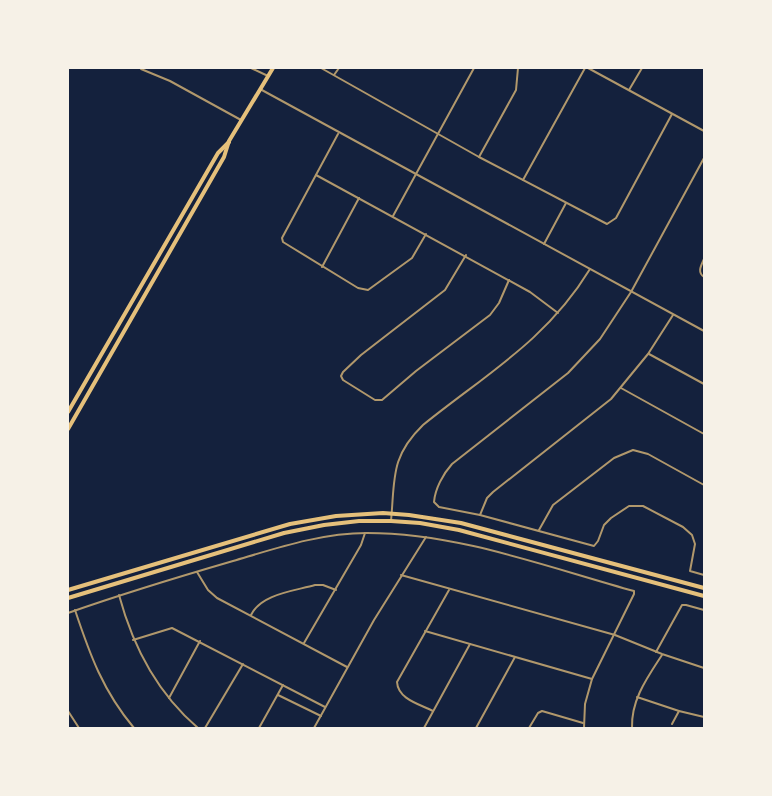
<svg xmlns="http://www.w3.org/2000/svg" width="772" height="796" font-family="'Fira Sans Condensed',sans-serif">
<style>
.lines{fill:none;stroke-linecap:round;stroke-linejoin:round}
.minor{stroke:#b1986c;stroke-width:2}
.secondary{stroke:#e5c07b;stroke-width:4}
.primary{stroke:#e5c07b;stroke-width:4}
</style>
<rect width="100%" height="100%" fill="#14213d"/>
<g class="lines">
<!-- minor -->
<g class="minor">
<polyline points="251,68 268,76"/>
<polyline points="321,68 479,157 607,224 616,218 672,114"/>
<polyline points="588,68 704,131"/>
<polyline points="141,69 170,81 241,120"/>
<polyline points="334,75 339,68"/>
<polyline points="260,89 704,331"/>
<polyline points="629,90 642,68"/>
<polyline points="338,134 282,238 283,242 358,288 368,290 412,258 426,234"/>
<polyline points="479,157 516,90 518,68"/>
<path d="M 704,158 L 631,292 L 600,339 L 568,373 L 452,464 C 443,474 435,489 434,502 L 439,507 L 480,515 L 594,546 L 598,541 L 604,525 L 611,518 L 629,506 L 643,506 L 683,527 L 692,535 L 695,544 L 690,571 L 704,575"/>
<polyline points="316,175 530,292 558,313"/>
<polyline points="523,180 585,68"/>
<polyline points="393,216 474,68"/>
<polyline points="544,244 566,203"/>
<polyline points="466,255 445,290 361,355 343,372 341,376 343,380 375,400 382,400 416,371 490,315 499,303 509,280"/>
<path d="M 704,259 C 701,266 697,272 704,277"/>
<polyline points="322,267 359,198"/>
<polyline points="649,354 704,384"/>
<polyline points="621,388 704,434"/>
<polyline points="480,515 487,498 493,492 611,399 648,354 673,315"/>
<path d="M 391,521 C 395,479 390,457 423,425 C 486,374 546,341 590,269"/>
<polyline points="539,530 553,505 614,458 633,450 648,454 704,485"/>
<polyline points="197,572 208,590 217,598 347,667"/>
<polyline points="401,575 615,635 662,654 704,668"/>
<path d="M 119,595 C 133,647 157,693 198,728"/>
<path d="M 75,610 C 90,655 103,691 134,728"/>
<path d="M 68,613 C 122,594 178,577 233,561 C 277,548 321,533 367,533 C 458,533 547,567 634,591 L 634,594 L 592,679 L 585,704 L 584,728"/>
<path d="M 251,615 C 261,594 294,591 315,585 L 323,585 L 336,590"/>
<polyline points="425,631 592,679"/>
<polyline points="133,640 172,628 325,707"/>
<polyline points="304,643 361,545 365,533"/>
<polyline points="656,652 682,605 686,605 704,610"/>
<polyline points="278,695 321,716"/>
<polyline points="637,697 679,711 704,717"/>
<polyline points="169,698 200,641"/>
<polyline points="68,711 79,728"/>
<path d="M 433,711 C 419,704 398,699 397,682 L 449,590"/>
<polyline points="672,724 679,711"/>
<polyline points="205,728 243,664"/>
<polyline points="259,728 283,685"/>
<polyline points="314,728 374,620 426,537"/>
<polyline points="424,728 470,644"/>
<polyline points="476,728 515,657"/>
<polyline points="529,728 538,713 542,711 583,723"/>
<path d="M 632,728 C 631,700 647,678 662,655"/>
</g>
<!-- secondary -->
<g class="secondary">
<polyline points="68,412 218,153 229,142"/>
<polyline points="68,429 224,157 229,141 273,68"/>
</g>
<!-- primary -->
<g class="primary">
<polyline points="68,590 290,524 336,516 383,513 409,515 461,523 704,588"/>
<polyline points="68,598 284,533 324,525 359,521 391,521 420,523 459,530 704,596"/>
</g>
</g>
<!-- border -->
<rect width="772" height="796" fill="none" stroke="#f6f1e7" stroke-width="138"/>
</svg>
